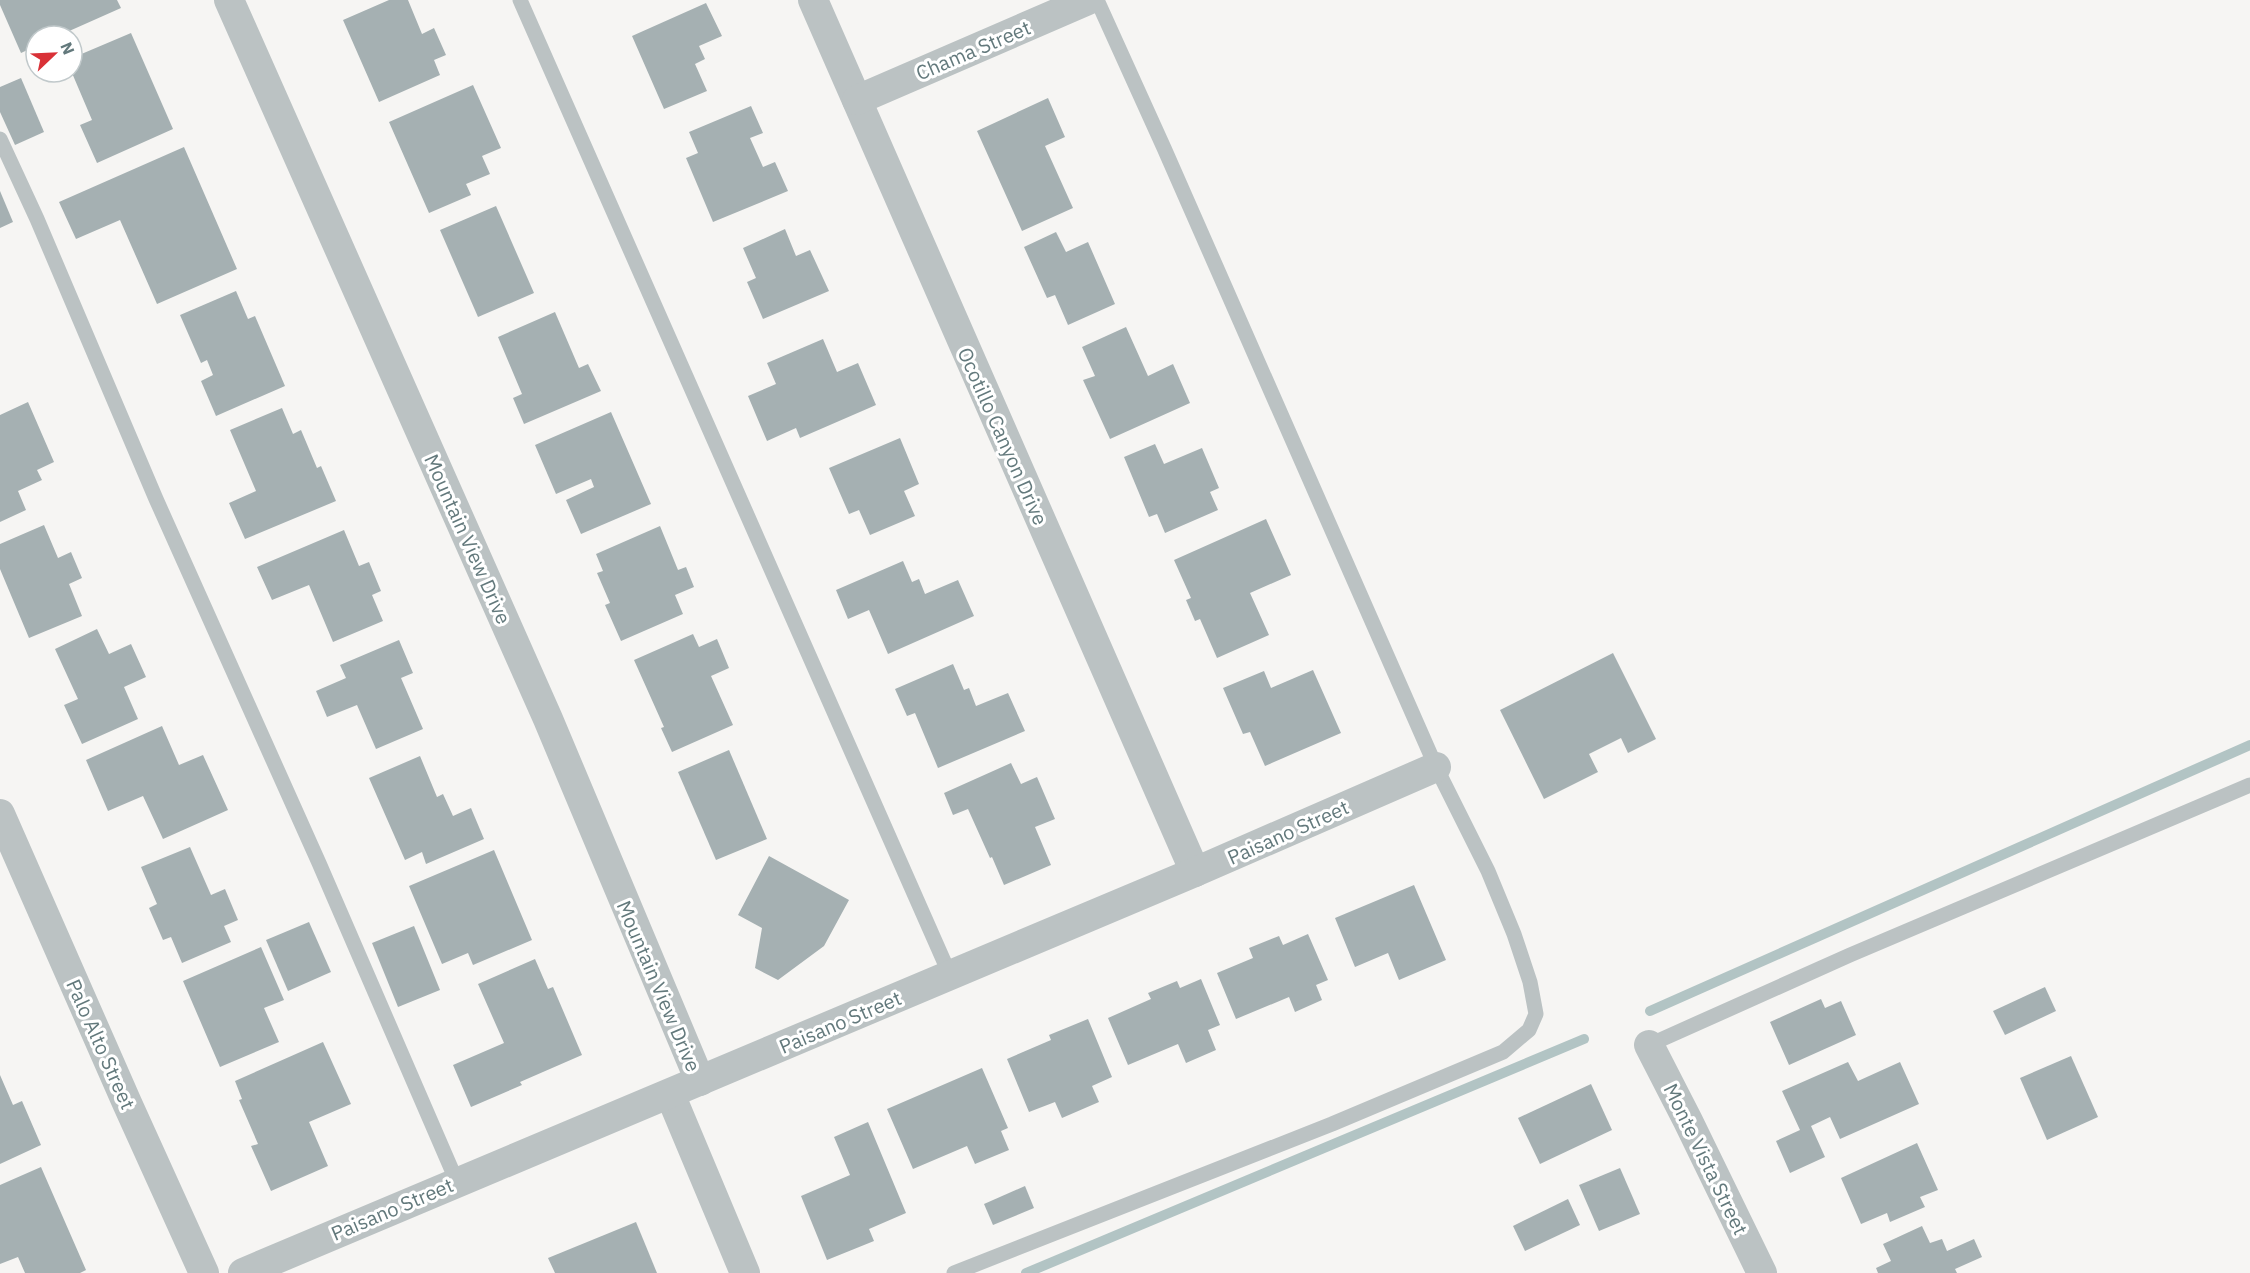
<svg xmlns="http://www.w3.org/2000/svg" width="2250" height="1273" font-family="'IBM Plex Sans',sans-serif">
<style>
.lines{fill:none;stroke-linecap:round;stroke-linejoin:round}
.stream{stroke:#b2c4c4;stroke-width:10}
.building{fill:#a5b0b2}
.lane{stroke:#bbc2c3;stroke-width:15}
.street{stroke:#bbc2c3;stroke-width:30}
.labels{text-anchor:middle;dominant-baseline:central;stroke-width:6;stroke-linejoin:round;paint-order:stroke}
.street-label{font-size:20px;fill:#63797c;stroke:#fff}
</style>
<rect width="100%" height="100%" fill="#f6f5f3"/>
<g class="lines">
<!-- stream -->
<g class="stream">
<polyline points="1650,1011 2250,745"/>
<polyline points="1026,1273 1584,1039"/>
</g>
</g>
<!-- building -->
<g class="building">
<polygon points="0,0 117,0 121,8 58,36 36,36 36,46 21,53 0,5"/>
<polygon points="389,0 408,0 422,34 434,28 446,55 434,60 440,75 379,102 343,20"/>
<polygon points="706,3 722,36 699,46 705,59 695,64 707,91 664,109 632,36"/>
<polygon points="131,33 173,129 97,163 80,125 92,120 72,73 72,58"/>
<polygon points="21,78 44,132 15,145 0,112 0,87"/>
<polygon points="473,85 501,148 482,156 490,174 466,184 471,195 429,213 389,122"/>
<polygon points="1048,98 1065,137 1045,146 1073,208 1022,231 977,131"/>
<polygon points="751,106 763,133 750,138 763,167 775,162 788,191 713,222 686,158 698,153 689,132"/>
<polygon points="184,147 237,269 157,304 120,220 76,239 59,202"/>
<polygon points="0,191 13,222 0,228"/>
<polygon points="496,206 534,293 478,317 440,230"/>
<polygon points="785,229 796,256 810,250 829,291 763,319 747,282 756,278 743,248"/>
<polygon points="1056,232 1066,252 1088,242 1115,304 1068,325 1055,295 1047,298 1024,247"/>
<polygon points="236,291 248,319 255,316 285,386 216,416 201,381 213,375 207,360 201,363 180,315"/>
<polygon points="555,312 579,368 588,364 601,391 524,424 513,398 522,394 498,337"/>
<polygon points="1126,327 1148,376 1173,364 1190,403 1110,439 1083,380 1095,376 1082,347"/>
<polygon points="823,339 837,372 858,363 876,405 800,438 796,428 767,441 748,396 776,384 767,363"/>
<polygon points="28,402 54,462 37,470 42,480 18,491 26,510 0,522 0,415"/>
<polygon points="282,408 293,434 301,430 317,468 321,466 336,501 245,539 229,503 256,491 230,430"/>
<polygon points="611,412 651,504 581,534 566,500 594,487 591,479 556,494 535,445"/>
<polygon points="900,438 919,484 904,491 915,516 870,535 859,510 849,514 829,468"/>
<polygon points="1155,444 1164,464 1202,448 1219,488 1210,492 1218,510 1165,533 1157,514 1149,517 1124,457"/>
<polygon points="1266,519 1291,575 1250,593 1269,635 1217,658 1200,619 1195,621 1186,600 1191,598 1174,560"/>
<polygon points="44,525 58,558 71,552 82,578 69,584 82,616 29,638 0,569 0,544"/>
<polygon points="660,526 678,570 686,567 694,587 675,595 683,614 621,641 605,605 610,603 597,573 603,571 596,554"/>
<polygon points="344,530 359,566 369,562 381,591 372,595 383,621 333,642 309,585 272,600 257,567"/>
<polygon points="903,561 912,582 919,579 925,594 958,580 974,616 888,654 869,610 848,619 836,590"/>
<polygon points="97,629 109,654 131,644 146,677 124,687 138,719 82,744 64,705 78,699 55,649"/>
<polygon points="693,634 699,647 717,639 729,668 711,676 733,725 672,752 661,728 664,727 634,660"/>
<polygon points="399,640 413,673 401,678 423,729 376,749 357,705 327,717 316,691 346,678 340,665"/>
<polygon points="1613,653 1656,739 1628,753 1621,738 1589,754 1598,772 1544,799 1500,710"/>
<polygon points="953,664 964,690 969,688 976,706 1008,693 1025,731 938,768 915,713 907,716 895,689"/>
<polygon points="1313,670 1341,733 1265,766 1250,732 1243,734 1223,688 1264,671 1271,688"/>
<polygon points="162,726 179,765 203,755 228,810 163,839 143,796 108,811 86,760"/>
<polygon points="729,750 767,839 716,860 678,772"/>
<polygon points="420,756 437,797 443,794 453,816 471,808 484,839 426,864 422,852 405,860 369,778"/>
<polygon points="1011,763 1021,784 1037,777 1055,819 1035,827 1051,865 1004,885 992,857 990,858 968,809 953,815 944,793"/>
<polygon points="190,847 211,895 225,889 238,920 224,926 231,942 182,963 171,937 163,940 149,908 157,904 141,867"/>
<polygon points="494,850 532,940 473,965 468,953 442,964 409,886"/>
<polygon points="769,856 849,900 824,946 778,980 755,968 762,928 738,915"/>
<polygon points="1414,885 1446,960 1399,980 1388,953 1355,967 1335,918"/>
<polygon points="309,922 331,972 288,991 266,940"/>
<polygon points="414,926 440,990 398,1007 372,943"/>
<polygon points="1308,934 1328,980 1316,985 1322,1000 1295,1012 1289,997 1236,1019 1217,973 1253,958 1249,948 1279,936 1283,945"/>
<polygon points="261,947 284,1000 264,1008 279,1042 220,1067 183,981"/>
<polygon points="535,959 548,989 553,987 582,1055 520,1082 522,1085 471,1107 453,1065 504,1043 478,984"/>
<polygon points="1201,979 1220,1025 1208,1030 1216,1050 1186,1063 1178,1044 1128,1065 1108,1018 1151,999 1148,993 1177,981 1180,988"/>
<polygon points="2045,987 2056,1011 2005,1035 1993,1011"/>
<polygon points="1821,999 1825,1008 1841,1001 1856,1035 1789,1065 1770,1022"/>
<polygon points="1088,1019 1112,1077 1092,1086 1099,1102 1062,1118 1055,1102 1029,1112 1007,1059 1051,1040 1049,1035"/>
<polygon points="323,1042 351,1104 309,1122 328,1166 271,1191 251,1146 258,1144 239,1100 242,1099 235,1081"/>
<polygon points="2071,1056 2098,1117 2047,1140 2020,1078"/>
<polygon points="1848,1062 1858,1081 1900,1062 1919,1104 1840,1139 1830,1117 1811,1126 1825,1157 1790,1173 1776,1141 1800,1130 1782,1091"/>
<polygon points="982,1068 1008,1128 1001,1131 1009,1150 975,1164 967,1146 913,1169 887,1109"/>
<polygon points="0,1075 13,1105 22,1101 41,1145 0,1164"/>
<polygon points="1591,1084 1612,1130 1540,1164 1518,1118"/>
<polygon points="868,1122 906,1213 869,1229 874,1241 827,1260 801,1196 850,1175 834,1137"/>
<polygon points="1917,1143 1938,1190 1920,1197 1925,1207 1890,1222 1887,1213 1861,1224 1841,1178"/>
<polygon points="41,1167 86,1270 80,1273 25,1273 18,1257 0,1264 0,1185"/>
<polygon points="1620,1168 1640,1214 1599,1231 1579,1185"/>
<polygon points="1025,1186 1034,1208 993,1225 984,1204"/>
<polygon points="1568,1199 1580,1225 1525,1251 1513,1226"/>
<polygon points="636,1222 657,1273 555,1273 548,1258"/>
<polygon points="1922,1226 1930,1243 1942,1239 1947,1251 1974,1239 1982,1257 1955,1269 1957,1273 1878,1273 1876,1268 1891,1261 1883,1244"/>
</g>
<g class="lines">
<!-- lane -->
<g class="lane">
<polyline points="520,0 950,975"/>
<polyline points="0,139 37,219 156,499 319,863 457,1182"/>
<polyline points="1649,1045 1850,955 2250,785"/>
<polyline points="954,1273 1332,1124 1503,1052 1529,1030 1536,1014 1530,982 1514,934 1488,871 1436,767 1164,148 1097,0"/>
</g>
<!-- street -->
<g class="street">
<polyline points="229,0 548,719 700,1081"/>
<polyline points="813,0 1195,872"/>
<polyline points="857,100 1088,0"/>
<polyline points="0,814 127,1103 204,1273"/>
<polyline points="1649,1045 1688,1121 1762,1273"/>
<polyline points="670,1094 745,1273"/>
<polyline points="243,1273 1195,872 1436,767"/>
</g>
</g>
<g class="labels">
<!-- street labels -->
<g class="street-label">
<text transform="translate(973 50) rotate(-23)">Chama Street</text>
<text transform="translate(1003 436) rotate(66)">Ocotillo Canyon Drive</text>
<text transform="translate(468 539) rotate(66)">Mountain View Drive</text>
<text transform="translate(1288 832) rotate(-24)">Paisano Street</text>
<text transform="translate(659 986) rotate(67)">Mountain View Drive</text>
<text transform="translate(840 1022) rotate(-23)">Paisano Street</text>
<text transform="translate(101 1044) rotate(66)">Palo Alto Street</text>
<text transform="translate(1706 1159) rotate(64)">Monte Vista Street</text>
<text transform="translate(392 1209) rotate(-23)">Paisano Street</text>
</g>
</g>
<!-- north arrow -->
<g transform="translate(54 54) rotate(67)"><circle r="28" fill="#ffffff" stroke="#c1c9cb" stroke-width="1.5"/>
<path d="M0-4.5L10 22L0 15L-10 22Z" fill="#d93137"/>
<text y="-9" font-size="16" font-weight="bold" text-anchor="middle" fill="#63797c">N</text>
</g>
</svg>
